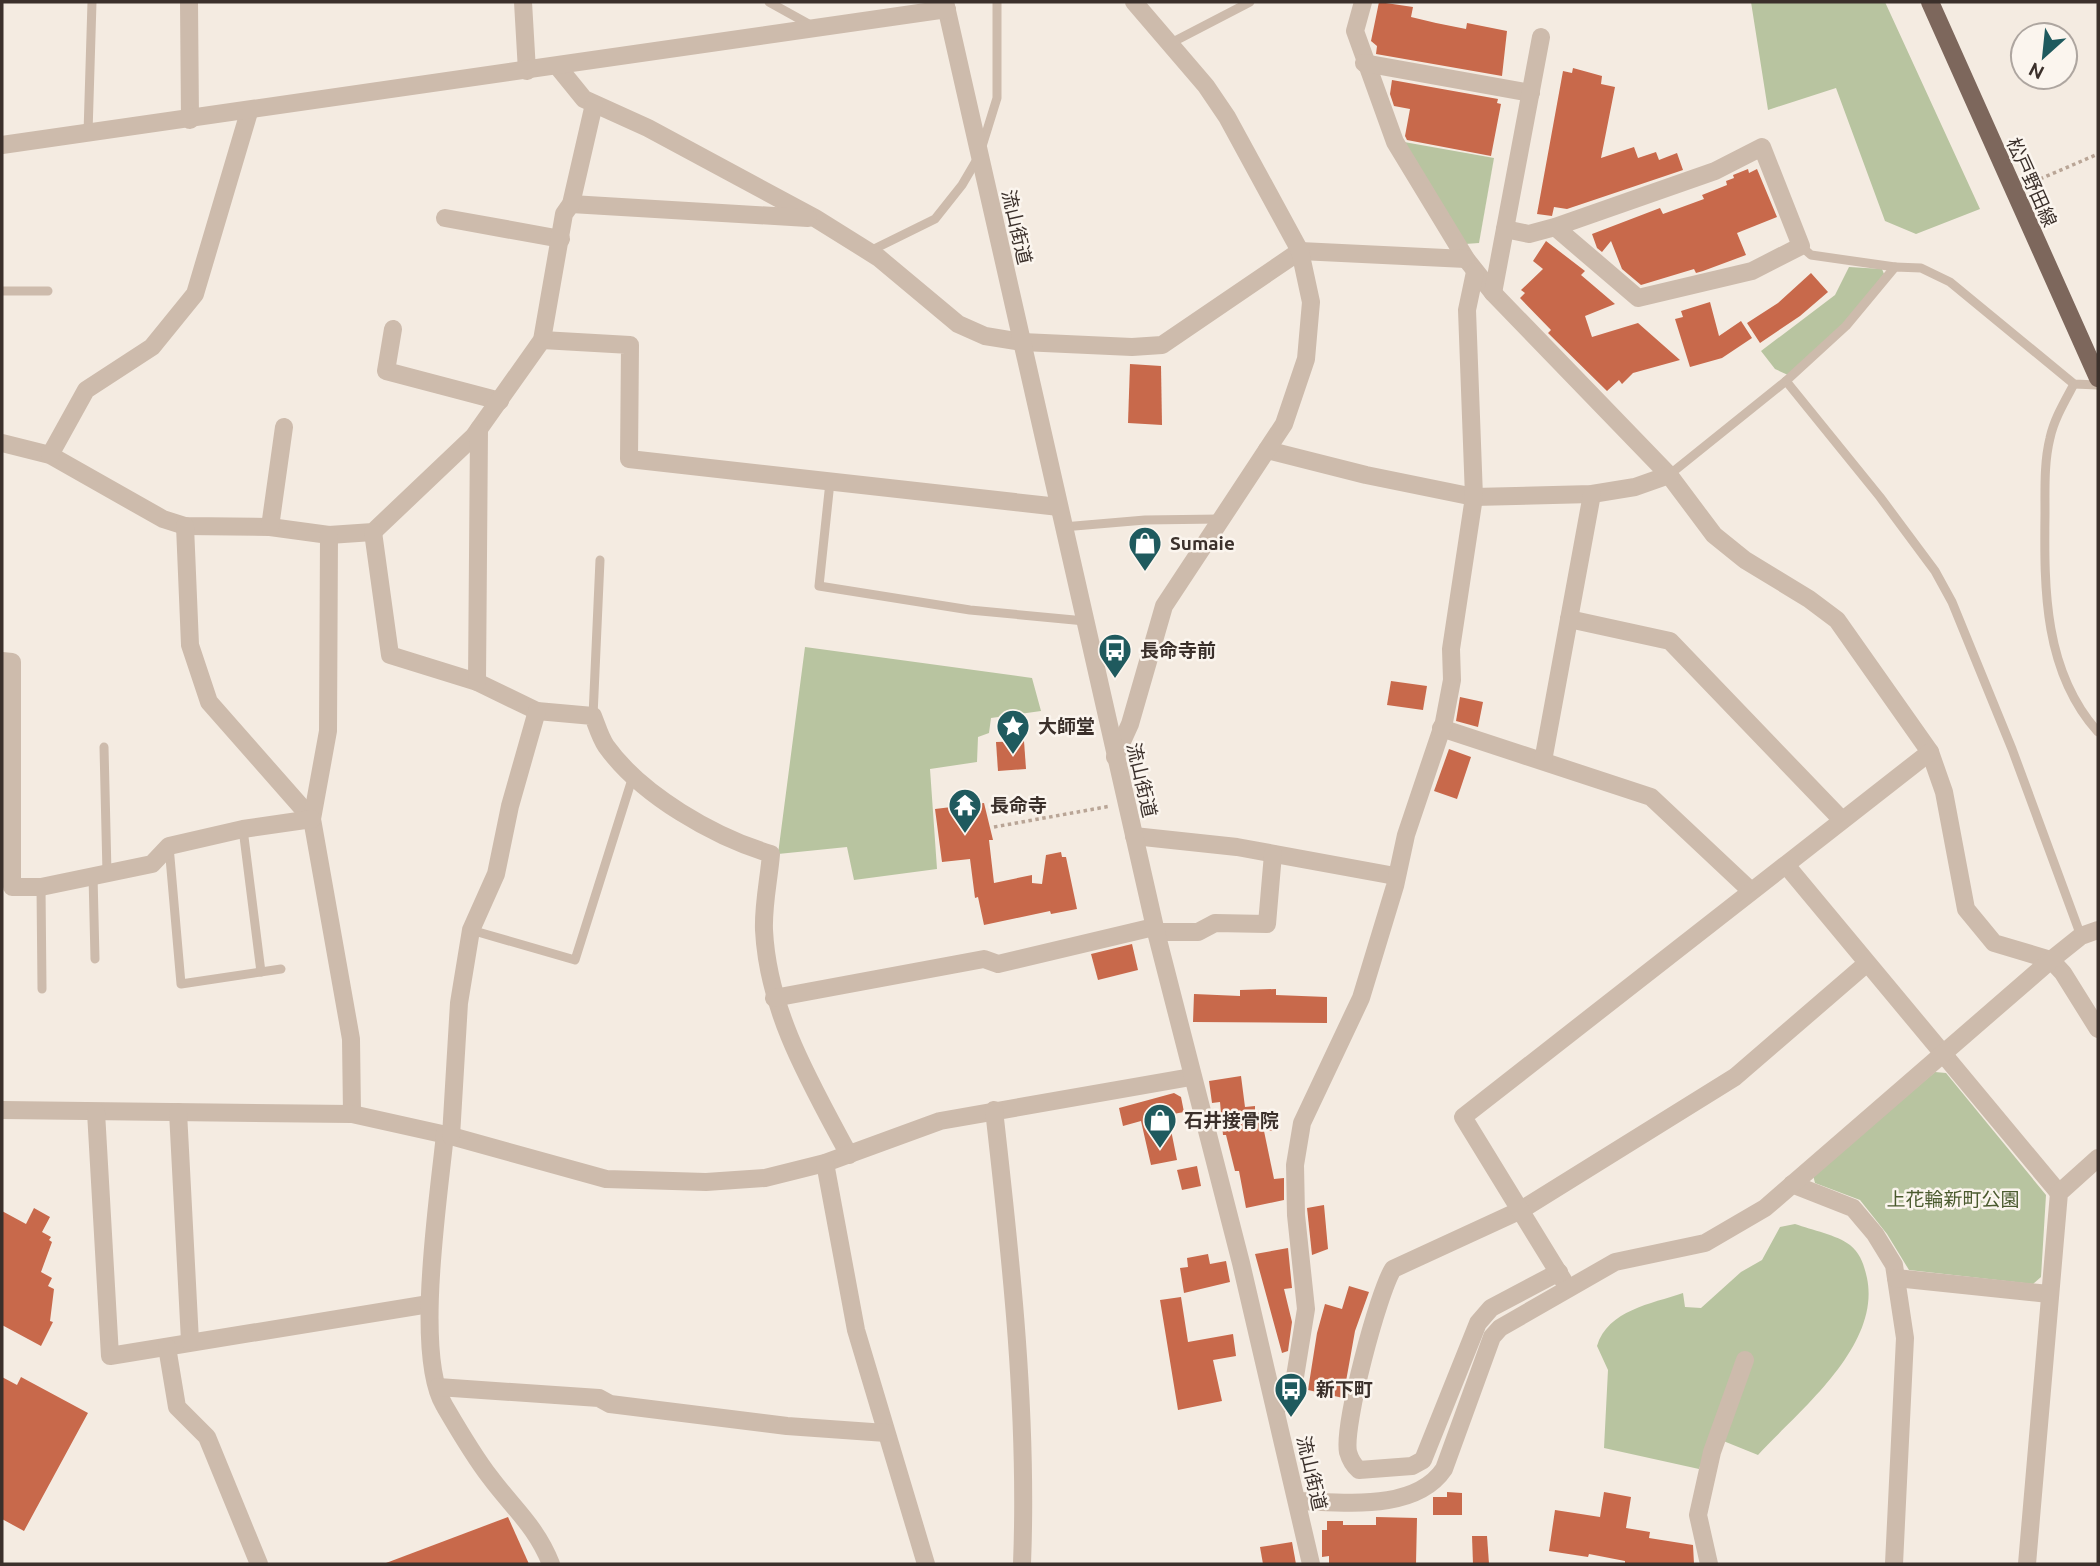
<svg xmlns="http://www.w3.org/2000/svg" width="2100" height="1566" font-family="Ubuntu,'Noto Sans JP',sans-serif">
<style>
.green{fill:#b8c4a0}
.building{fill:#c8694b}
.lines{fill:none;stroke-linecap:round;stroke-linejoin:round}
.path{stroke:#b9a596;stroke-width:3.5;stroke-dasharray:3.5 3.5;stroke-linecap:butt}
.service{stroke:#cdbbac;stroke-width:9}
.minor{stroke:#cdbbac;stroke-width:18}
.tertiary{stroke:#cdbbac;stroke-width:18}
.primary{stroke:#7d675c;stroke-width:18}
.labels{text-anchor:middle;dominant-baseline:central;stroke-width:5;stroke-linejoin:round;paint-order:stroke}
.street-label{font-size:19px;fill:#3b302b;stroke:#fbf5ee}
.poi-label{font-size:19px;font-weight:bold;fill:#3b302b;stroke:#fbf5ee;text-anchor:start}
.park-label{font-size:19px;fill:#4a5a2e;stroke:#fbf5ee}
</style>
<rect width="100%" height="100%" fill="#f4ebe1"/>
<!-- green -->
<g class="green">
<polygon points="1751,2 1885,2 1980,209 1916,234 1885,221 1836,88 1768,110"/>
<polygon points="1404,142 1494,158 1479,243 1465,244"/>
<polygon points="1849,267 1882,269 1884,274 1845,322 1788,375 1775,369 1761,351 1835,295"/>
<polygon points="805,647 1032,678 1041,711 991,718 989,733 978,737 977,762 930,769 937,869 854,880 847,847 778,854"/>
<polygon points="1935,1072 1946,1073 2046,1195 2041,1277 2033,1284 1909,1270 1887,1234 1860,1200 1815,1183 1813,1175"/>
<path d="M 1795,1224 C 1812,1230 1837,1235 1850,1245 C 1861,1254 1864,1265 1867,1278 C 1881,1346 1800,1410 1758,1455 L 1711,1436 L 1699,1469 L 1604,1448 L 1608,1370 L 1597,1346 C 1608,1310 1651,1304 1683,1293 L 1685,1307 L 1701,1308 L 1741,1272 L 1762,1260 L 1780,1227 Z"/>
</g>
<!-- building -->
<g class="building">
<polygon points="1379,2 1413,7 1411,17 1436,23 1466,29 1467,23 1507,31 1502,76 1376,54 1377,46 1371,41"/>
<polygon points="1573,68 1602,76 1601,84 1615,87 1601,158 1634,147 1638,158 1656,152 1659,160 1677,153 1683,170 1567,209 1554,207 1552,216 1537,214 1563,71 1572,73"/>
<polygon points="1392,80 1498,99 1497,103 1501,104 1491,156 1407,140 1405,136 1410,109 1394,106 1390,94"/>
<polygon points="1748,169 1749,173 1757,169 1777,217 1737,233 1746,255 1703,271 1696,273 1694,269 1641,285 1622,269 1611,241 1602,252 1597,248 1592,234 1660,208 1663,214 1704,199 1702,195 1727,185 1726,181 1734,178 1733,175"/>
<polygon points="1546,241 1585,271 1581,275 1615,304 1585,316 1592,337 1638,323 1680,360 1633,373 1622,384 1619,380 1607,391 1548,333 1551,330 1520,298 1525,293 1521,290 1543,269 1533,261"/>
<polygon points="1811,273 1828,292 1800,316 1760,343 1747,323 1778,303"/>
<polygon points="1710,302 1719,336 1741,321 1752,338 1722,358 1690,367 1675,319 1683,317 1681,311"/>
<polygon points="1130,364 1161,366 1162,425 1128,423"/>
<polygon points="1391,681 1427,686 1423,710 1387,705"/>
<polygon points="1460,697 1483,702 1478,727 1456,721"/>
<polygon points="1024,741 1026,769 998,771 996,742"/>
<polygon points="1449,749 1471,757 1457,799 1434,791"/>
<polygon points="984,803 993,840 989,840 994,883 1032,875 1032,883 1042,884 1046,855 1061,852 1062,857 1066,857 1077,909 1051,914 1050,911 984,925 978,897 975,898 970,859 942,862 935,809"/>
<polygon points="1132,944 1138,970 1098,980 1091,954"/>
<polygon points="1276,989 1276,995 1327,997 1327,1023 1193,1022 1194,994 1240,996 1240,990"/>
<polygon points="1241,1076 1245,1107 1255,1106 1255,1113 1278,1111 1280,1130 1264,1131 1274,1179 1284,1178 1284,1200 1246,1208 1239,1171 1235,1171 1226,1135 1223,1135 1220,1102 1212,1103 1209,1081"/>
<polygon points="1174,1093 1181,1097 1184,1112 1168,1115 1177,1160 1151,1165 1141,1121 1123,1126 1119,1108"/>
<polygon points="1197,1166 1201,1186 1182,1190 1177,1170"/>
<polygon points="1324,1205 1328,1249 1312,1255 1307,1208"/>
<polygon points="34,1208 50,1217 42,1232 51,1237 49,1240 52,1242 41,1272 52,1278 48,1286 54,1289 50,1321 53,1322 41,1346 2,1325 2,1211 26,1224"/>
<polygon points="1288,1248 1292,1288 1284,1289 1292,1322 1288,1351 1282,1353 1255,1254"/>
<polygon points="1208,1254 1210,1264 1226,1261 1230,1282 1184,1293 1180,1268 1188,1267 1187,1258"/>
<polygon points="1349,1286 1369,1292 1355,1331 1343,1398 1308,1390 1317,1333 1325,1304 1342,1309"/>
<polygon points="1181,1297 1188,1342 1233,1334 1236,1356 1213,1360 1222,1401 1178,1410 1160,1300"/>
<polygon points="2,1377 17,1385 21,1377 88,1413 24,1531 2,1519"/>
<polygon points="1447,1492 1462,1493 1462,1515 1433,1515 1433,1497 1447,1497"/>
<polygon points="1604,1492 1631,1497 1626,1528 1650,1532 1649,1538 1693,1545 1694,1564 1625,1564 1625,1561 1589,1554 1588,1557 1549,1551 1555,1510 1600,1517"/>
<polygon points="508,1517 529,1564 386,1564 386,1563"/>
<polygon points="1376,1517 1417,1518 1416,1564 1329,1564 1329,1556 1322,1557 1322,1530 1327,1530 1327,1521 1343,1521 1343,1525 1376,1525"/>
<polygon points="1472,1536 1487,1536 1489,1564 1473,1564"/>
<polygon points="1292,1542 1296,1564 1263,1564 1260,1547"/>
</g>
<g class="lines">
<!-- path -->
<g class="path">
<polyline points="2040,179 2098,154"/>
<polyline points="994,827 1111,806"/>
</g>
<!-- service -->
<g class="service">
<polyline points="769,2 814,27"/>
<polyline points="1171,43 1250,2"/>
<polyline points="88,133 92,2"/>
<polyline points="1801,246 1811,255 1895,267"/>
<polyline points="868,252 935,219 962,185 979,156 997,98 997,2"/>
<polyline points="2,291 48,291"/>
<polyline points="1786,381 1880,497 1935,571 1952,602 2012,749 2081,936"/>
<path d="M 2074,384 C 2065,401 2054,419 2050,438 C 2044,462 2045,488 2045,513 C 2044,590 2044,672 2098,732"/>
<polyline points="1669,475 1786,381 1846,326 1895,267 1921,268 1950,282 2074,384 2098,385"/>
<polyline points="830,482 819,586 970,610 1085,621"/>
<polyline points="1063,527 1145,520 1220,519"/>
<polyline points="593,716 600,560"/>
<polyline points="104,747 107,873"/>
<polyline points="243,829 261,972"/>
<polyline points="169,846 181,984 281,969"/>
<polyline points="93,875 95,959"/>
<polyline points="41,887 42,989"/>
<polyline points="471,930 575,960 633,776"/>
</g>
<!-- minor -->
<g class="minor">
<polyline points="189,2 190,120"/>
<polyline points="523,2 527,71"/>
<polyline points="1363,2 1355,31 1395,142 1466,259 1493,293 1669,475 1714,535 1745,560 1809,599 1837,620 1930,752 1944,792 1966,909 1994,943 2051,960 2063,973 2098,1029"/>
<polyline points="1364,63 1531,93"/>
<polyline points="558,67 584,99 648,128 815,218 879,258 958,324 985,336 1022,342 1132,347 1162,345 1300,251 1466,259"/>
<polyline points="571,204 808,218"/>
<polyline points="445,218 561,239"/>
<polyline points="1505,229 1529,234 1555,227 1715,171 1762,147 1801,246 1752,271 1638,298 1555,227"/>
<polyline points="393,329 386,371 500,401"/>
<polyline points="542,340 630,345 629,459 1059,507"/>
<polyline points="2,443 50,455 163,519 185,526 270,527 329,535 373,532 474,436 542,340 564,214 571,204 594,104"/>
<polyline points="1267,450 1366,475 1474,497 1592,494 1635,487 1669,475"/>
<polyline points="50,455 86,390 152,347 195,294 249,112"/>
<polyline points="185,526 190,645 209,702 312,819"/>
<polyline points="270,527 284,427"/>
<path d="M 373,532 L 390,655 L 477,682 L 537,711 L 593,716 C 597,726 600,737 606,746 C 641,795 714,837 771,854 C 769,879 763,905 764,930 C 768,1012 811,1084 849,1155"/>
<polyline points="329,535 328,731 312,819 351,1039 352,1114"/>
<polyline points="1569,619 1670,641 1842,820"/>
<polyline points="2,661 12,662 12,887 41,887 152,864 169,846 243,829 312,819"/>
<polyline points="477,682 479,429"/>
<polyline points="1441,728 1651,797 1750,890"/>
<polyline points="1115,757 1130,724 1164,606 1284,424 1306,359 1311,302 1300,251 1227,117 1206,86 1134,2"/>
<polyline points="1543,761 1592,494"/>
<polyline points="1134,836 1237,847 1395,876"/>
<polyline points="1786,865 2059,1193"/>
<polyline points="1156,932 1198,932 1215,923 1267,924 1273,854"/>
<polyline points="774,998 984,959 998,964 1154,927"/>
<polyline points="2,1110 352,1114 451,1136 606,1179 706,1182 765,1178 825,1163 940,1121 1191,1077"/>
<path d="M 994,1110 C 1011,1259 1028,1414 1022,1564"/>
<polyline points="96,1112 110,1356 429,1304"/>
<polyline points="178,1112 190,1341"/>
<path d="M 445,1134 C 439,1196 414,1354 444,1405 C 458,1429 473,1455 490,1477 C 513,1508 536,1526 551,1564"/>
<polyline points="451,1136 459,1003 471,930 496,874 510,806 537,711"/>
<polyline points="825,1163 856,1330 926,1564"/>
<polyline points="1792,1184 1853,1208 1875,1234 1894,1265 1905,1338 1894,1564"/>
<path d="M 1559,1272 L 1491,1308 L 1478,1323 L 1423,1460 L 1412,1466 L 1359,1470 C 1353,1465 1350,1459 1348,1452 C 1343,1425 1378,1293 1393,1269 L 1521,1210 L 1735,1077 L 1866,964"/>
<polyline points="1896,1278 2049,1294"/>
<polyline points="1563,1280 1463,1117 1930,752"/>
<polyline points="167,1347 177,1407 207,1437 259,1564"/>
<polyline points="438,1387 599,1398 610,1404 787,1426 886,1433"/>
<polyline points="1276,1409 1293,1389 1306,1309 1296,1215 1295,1165 1302,1123 1361,998 1395,886 1406,835 1444,722 1452,680 1451,649 1474,497 1467,310 1475,272"/>
<path d="M 1297,1501 C 1343,1502 1415,1512 1444,1469 L 1492,1337 L 1500,1328 L 1615,1262 L 1705,1243 L 1765,1208 L 2051,960 L 2081,936 L 2098,930"/>
<polyline points="1709,1564 1698,1515 1712,1452 1745,1360"/>
</g>
<!-- tertiary -->
<g class="tertiary">
<polyline points="945,2 1156,932 1241,1263 1311,1564"/>
<polyline points="2,145 947,9"/>
<polyline points="1493,293 1541,37"/>
<polyline points="2027,1564 2059,1193 2098,1158"/>
</g>
<!-- primary -->
<polyline class="primary" points="1930,2 2098,378"/>
</g>
<!-- icons -->
<defs>
<symbol id="shop-pin" viewBox="-11 -11 22 30"><path d="M0 17L-7.5 6A9.5 9.5 0 1 1 7.5 6Z" fill="#1f5a5e" stroke="#fbf5ee"/><path d="M-5-2.5h2.3a2.7 3.5 0 0 1 5.4 0H5L5.5 6h-11ZM-1.5-2.5h3a1.5 2.3 0 0 0-3 0Z" fill="#fff"/></symbol>
<symbol id="bus-pin" viewBox="-11 -11 22 30"><path d="M0 17L-7.5 6A9.5 9.5 0 1 1 7.5 6Z" fill="#1f5a5e" stroke="#fbf5ee"/><path d="M-5-6H5V4H4V6H2V4H-2V6H-4V4H-5ZM-3.5-4V0h7V-4ZM-3.5 1.2v1.5H-2V1.2ZM2 1.2v1.5H3.5V1.2Z" fill="#fff"/></symbol>
<symbol id="sight-pin" viewBox="-11 -11 22 30"><path d="M0 17L-7.5 6A9.5 9.5 0 1 1 7.5 6Z" fill="#1f5a5e" stroke="#fbf5ee"/><path d="M0-6L1.8-2.2L6-1.7L2.9 1.2L3.7 5.4L0 3.3L-3.7 5.4L-2.9 1.2L-6-1.7L-1.8-2.2Z" fill="#fff"/></symbol>
<symbol id="temple-pin" viewBox="-11 -11 22 30"><path d="M0 17L-7.5 6A9.5 9.5 0 1 1 7.5 6Z" fill="#1f5a5e" stroke="#fbf5ee"/><path d="M0-6L5-2H3V0L6.5 2.5H4V6H1.5V3h-3V6H-4V2.5H-6.5L-3 0V-2H-5Z" fill="#fff"/></symbol>
</defs>
<g fill-rule="evenodd">
<use href="#shop-pin" x="1126" y="524" width="38" height="52"/>
<use href="#bus-pin" x="1096" y="631" width="38" height="52"/>
<use href="#sight-pin" x="994" y="707" width="38" height="52"/>
<use href="#temple-pin" x="946" y="786" width="38" height="52"/>
<use href="#shop-pin" x="1141" y="1101" width="38" height="52"/>
<use href="#bus-pin" x="1272" y="1370" width="38" height="52"/>
</g>
<g class="labels">
<!-- street labels -->
<g class="street-label">
<text transform="translate(2032 182) rotate(66)">松戸野田線</text>
<text transform="translate(1017 227) rotate(77)">流山街道</text>
<text transform="translate(1142 780) rotate(77)">流山街道</text>
<text transform="translate(1312 1473) rotate(77)">流山街道</text>
</g>
<!-- poi labels -->
<g class="poi-label">
<text x="1170" y="543">Sumaie</text>
<text x="1140" y="650">長命寺前</text>
<text x="1038" y="726">大師堂</text>
<text x="990" y="805">長命寺</text>
<text x="1184" y="1120">石井接骨院</text>
<text x="1316" y="1389">新下町</text>
</g>
<!-- park labels -->
<g class="park-label">
<text x="1953" y="1199">上花輪新町公園</text>
</g>
</g>
<!-- border -->
<rect width="2100" height="1566" fill="none" stroke="#3b302b" stroke-width="7"/>
<!-- north arrow -->
<g transform="translate(2044 56) rotate(207)"><circle r="33" fill="#fbf5ee" stroke="#aea6a0" stroke-width="2"/>
<path d="M0-5L12 26L0 18L-12 26Z" fill="#1f5a5e"/>
<text y="-10" font-size="19" font-weight="bold" text-anchor="middle" fill="#3b302b">N</text>
</g>
</svg>
